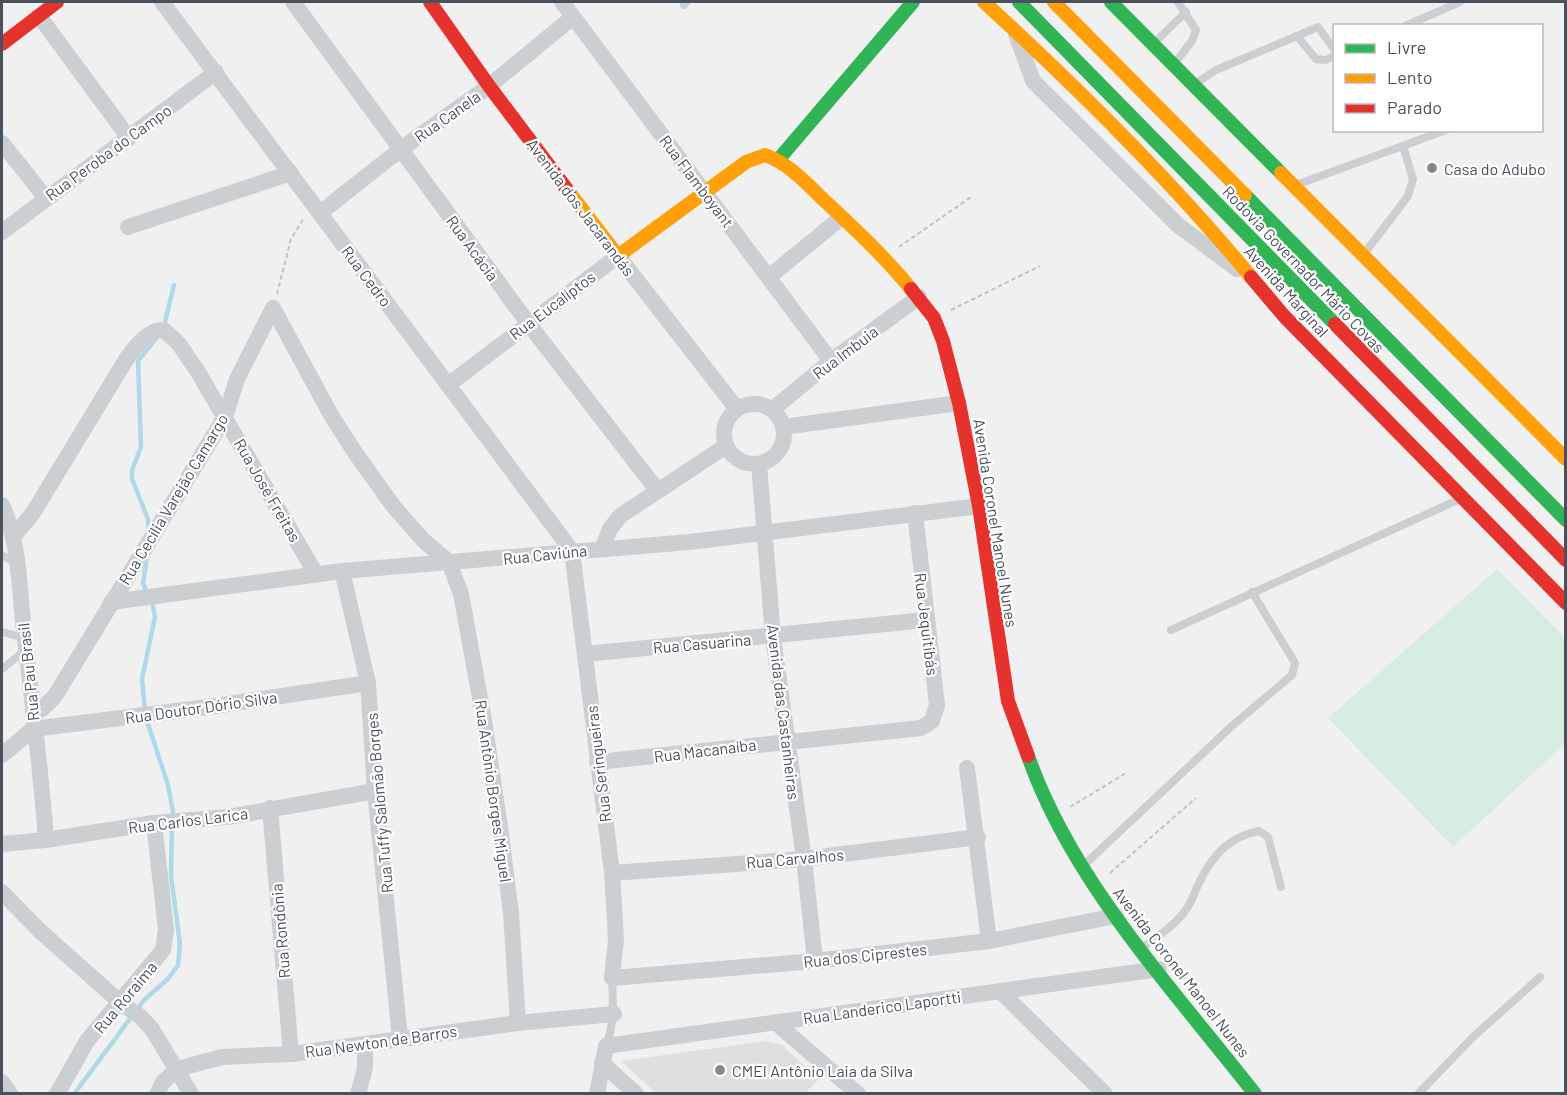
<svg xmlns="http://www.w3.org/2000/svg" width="1567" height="1095" font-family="Barlow,sans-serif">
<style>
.education{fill:#dfdfdf}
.green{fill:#d7ede1}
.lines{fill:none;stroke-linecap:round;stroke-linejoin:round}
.stream{stroke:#afd8e8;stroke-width:4.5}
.path{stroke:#bbc5c2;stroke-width:2;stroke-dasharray:4.5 3;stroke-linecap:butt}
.lane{stroke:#cccfd1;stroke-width:8}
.street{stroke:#cccfd1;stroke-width:16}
.fast{stroke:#30b455;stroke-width:14}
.slow{stroke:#ff9f0a;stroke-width:14}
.jam{stroke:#e5322d;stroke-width:14}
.poi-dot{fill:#84898f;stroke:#fff;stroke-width:2}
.labels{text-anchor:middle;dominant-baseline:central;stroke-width:4.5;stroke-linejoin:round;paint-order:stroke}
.street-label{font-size:16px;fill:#49515b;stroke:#fff}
.poi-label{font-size:16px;fill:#49515b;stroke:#fff;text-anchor:start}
</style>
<rect width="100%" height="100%" fill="#f1f0f0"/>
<!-- education -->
<polygon class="education" points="765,1041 782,1045 819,1079 805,1093 656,1093 621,1061"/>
<!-- green -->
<polygon class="green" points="1497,569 1565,638 1565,744 1453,847 1328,718"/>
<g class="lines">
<!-- stream -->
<g class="stream">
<polyline points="164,326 174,285"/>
<polyline points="149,533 148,519 132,479 132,470 141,447 138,361 157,337"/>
<polyline points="147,557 143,583 147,593"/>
<polyline points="145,710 142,679 155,617 152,602"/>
<polyline points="147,721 168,785 173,812"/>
<polyline points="74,1094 144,1000 168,979 178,965 180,944 171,876 172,827"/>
</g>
<!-- path -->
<g class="path">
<polyline points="899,247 971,197"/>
<polyline points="277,294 291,239 304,218"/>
<polyline points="951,310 1040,266"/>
<polyline points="1070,807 1126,773"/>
<polyline points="1110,873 1196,798"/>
</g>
<!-- lane -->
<g class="lane">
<polyline points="684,5 687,2"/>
<polyline points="1405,26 1460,2"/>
<polyline points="1297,36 1318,27 1334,49"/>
<polyline points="1154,43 1186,12"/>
<polyline points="1175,63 1192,41 1196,30 1178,2"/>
<polyline points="1195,84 1216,70 1297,36 1316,59 1326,60 1334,56"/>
<polyline points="1296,185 1446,130"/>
<polyline points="1364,254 1408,196 1413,179 1403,146"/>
<polyline points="2,555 16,563"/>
<polyline points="1171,630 1460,499"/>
<polyline points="2,632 25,638"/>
<polyline points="2,669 27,649"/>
<polyline points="1083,866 1233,725 1292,675 1295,663 1252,592"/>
<path d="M 1142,948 C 1158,936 1176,925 1187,908 C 1192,901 1195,891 1199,883 C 1211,857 1230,836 1259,831 L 1268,837 L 1281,887"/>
<path d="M 606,1046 C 615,1023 613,1002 612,978"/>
<polyline points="1418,1094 1473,1037 1540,977"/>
</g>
<!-- street -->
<g class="street">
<polyline points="162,2 572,551 612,873 616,939 612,978 815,961 989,941 1116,916"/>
<polyline points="293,2 528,323 657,490"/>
<polyline points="562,2 831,361"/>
<polyline points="39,16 129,138"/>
<polyline points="1016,34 1033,81 1179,226 1237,269"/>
<polyline points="2,143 45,197"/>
<polyline points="320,213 401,149 489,86 573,17"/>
<polyline points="128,227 291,173"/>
<polyline points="2,232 216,72"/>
<polyline points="770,276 841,218"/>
<polyline points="273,308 331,415 356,454 394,507 424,541 449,562 461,594 484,720 501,834 511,913 518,1023"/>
<polyline points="448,385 618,256 737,409"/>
<circle cx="754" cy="434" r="30"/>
<polyline points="772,410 831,361 919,297"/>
<polyline points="783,427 959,403"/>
<polyline points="759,464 773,637 804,859 815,961"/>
<path d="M 2,505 C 20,542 19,590 24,631 C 32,700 41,770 46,840"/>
<path d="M 13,537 L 33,513 L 127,358 C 136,346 148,329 164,330 L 179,344 L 198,372 L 316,574"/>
<polyline points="603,547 610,529 620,516 726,446"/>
<polyline points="342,571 368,683 375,791 400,1038"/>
<polyline points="111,602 342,571 690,542 979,506"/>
<polyline points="586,654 926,620"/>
<polyline points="33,713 42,709 55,696 225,417 237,379 273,308"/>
<polyline points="2,755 33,729 208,707 368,683"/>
<polyline points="597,762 921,728 932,721 937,705 915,513"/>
<polyline points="967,768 989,941"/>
<polyline points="270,808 291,1054"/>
<polyline points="2,844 46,840 154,823 228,817 375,791"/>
<polyline points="612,873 804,859 978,837"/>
<polyline points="2,892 40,931 121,1003 141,1017 152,1029 191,1094"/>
<polyline points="1000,991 1105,1094"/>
<polyline points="775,1022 858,1094"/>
<polyline points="602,1063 636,1094"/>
<polyline points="2,1082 10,1094"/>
<polyline points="57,1094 87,1041 163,950 166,930 154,823"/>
<polyline points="157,1094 163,1082 177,1069 222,1057 291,1054 518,1023 614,1014"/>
<polyline points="358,1094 365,1068 365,1046"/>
<polyline points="597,1094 606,1046 1159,969"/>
</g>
<!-- fast -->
<g class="fast">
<polyline points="1019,2 1335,324"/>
<polyline points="1111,2 1281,173"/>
<polyline points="778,160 913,2"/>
<polyline points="1245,195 1566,520"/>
<path d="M 1028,756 C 1072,882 1173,989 1255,1094"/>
</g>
<!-- slow -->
<g class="slow">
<path d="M 984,2 C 1078,88 1170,179 1251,277"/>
<polyline points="1054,2 1245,195"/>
<polyline points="1281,173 1566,459"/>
<path d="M 569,192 L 618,256 L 746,162 L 765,155 C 790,164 808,185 827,203 C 857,231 885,257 911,289"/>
</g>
<!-- jam -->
<g class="jam">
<polyline points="430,2 489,86 569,192"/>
<polyline points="2,44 57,2"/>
<polyline points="1251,277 1284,316 1566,603"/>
<polyline points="911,289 934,318 943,341 959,403 979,506 1008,701 1028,756"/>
<polyline points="1335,324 1566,560"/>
</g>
</g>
<!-- markers -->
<g class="poi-dot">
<circle cx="1432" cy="168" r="6"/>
<circle cx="720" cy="1070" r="6"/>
</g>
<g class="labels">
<!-- street labels -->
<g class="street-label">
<text transform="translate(447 116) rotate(-35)">Rua Canela</text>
<text transform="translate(108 152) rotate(-36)">Rua Peroba do Campo</text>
<text transform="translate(697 181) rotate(53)">Rua Flamboyant</text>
<text transform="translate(581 207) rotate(53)">Avenida dos Jacarandás</text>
<text transform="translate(473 248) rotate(54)">Rua Acácia</text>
<text transform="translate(1304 269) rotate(46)">Rodovia Governador Mário Covas</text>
<text transform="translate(367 276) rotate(53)">Rua Cedro</text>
<text transform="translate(1287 291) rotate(48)">Avenida Marginal</text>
<text transform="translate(552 305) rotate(-37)">Rua Eucalíptos</text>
<text transform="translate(845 352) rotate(-37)">Rua Imbuia</text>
<text transform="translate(268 490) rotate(60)">Rua José Freitas</text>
<text transform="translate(173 499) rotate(-59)">Rua Cecília Varejão Camargo</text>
<text transform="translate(996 523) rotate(81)">Avenida Coronel Manoel Nunes</text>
<text transform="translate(545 554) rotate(-6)">Rua Caviúna</text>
<text transform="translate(927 624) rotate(83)">Rua Jequitibás</text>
<text transform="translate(702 643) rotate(-5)">Rua Casuarina</text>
<text transform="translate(28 672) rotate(-96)">Rua Pau Brasil</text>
<text transform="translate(201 707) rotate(-8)">Rua Doutor Dório Silva</text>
<text transform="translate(784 712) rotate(83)">Avenida das Castanheiras</text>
<text transform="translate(705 750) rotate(-7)">Rua Macanaíba</text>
<text transform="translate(598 764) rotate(-97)">Rua Seringueiras</text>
<text transform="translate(494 791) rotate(82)">Rua Antônio Borges Miguel</text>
<text transform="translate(379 803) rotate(-95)">Rua Tuffy Salomão Borges</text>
<text transform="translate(188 820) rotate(-7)">Rua Carlos Larica</text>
<text transform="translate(795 858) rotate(-5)">Rua Carvalhos</text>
<text transform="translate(280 931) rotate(-95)">Rua Rondônia</text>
<text transform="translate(865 955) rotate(-6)">Rua dos Ciprestes</text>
<text transform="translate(1182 972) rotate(52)">Avenida Coronel Manoel Nunes</text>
<text transform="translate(125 997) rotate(-50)">Rua Roraima</text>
<text transform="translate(882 1007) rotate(-8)">Rua Landerico Laportti</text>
<text transform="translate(381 1041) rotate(-8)">Rua Newton de Barros</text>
</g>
<!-- poi labels -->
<g class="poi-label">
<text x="1444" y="168">Casa do Adubo</text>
<text x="732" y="1070">CMEI Antônio Laia da Silva</text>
</g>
</g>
<!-- border -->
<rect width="1567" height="1095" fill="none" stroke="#49515b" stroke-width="6"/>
<!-- legend -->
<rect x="1333" y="24" width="210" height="108" fill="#ffffff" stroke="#b6b9bd" stroke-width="1.5"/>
<rect x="1345" y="44" width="30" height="9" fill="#30b455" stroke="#b6b9bd" stroke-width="1.5"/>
<text x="1387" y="54" font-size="18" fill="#49515b">Livre</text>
<rect x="1345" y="74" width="30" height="9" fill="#ff9f0a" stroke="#b6b9bd" stroke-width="1.5"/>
<text x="1387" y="84" font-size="18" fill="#49515b">Lento</text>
<rect x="1345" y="104" width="30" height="9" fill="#e5322d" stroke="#b6b9bd" stroke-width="1.5"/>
<text x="1387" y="114" font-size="18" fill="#49515b">Parado</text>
</svg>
